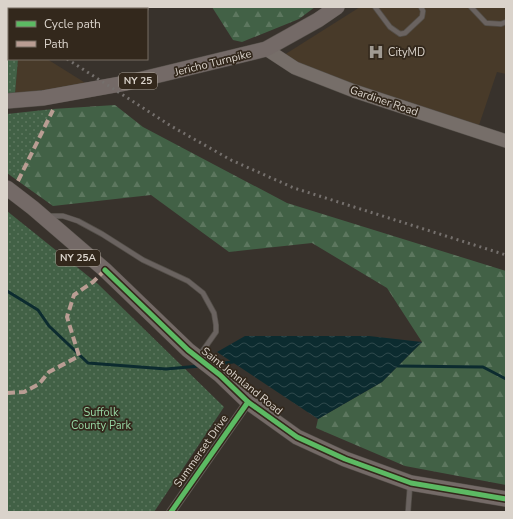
<svg xmlns="http://www.w3.org/2000/svg" width="513" height="519" font-family="'Nunito Sans',sans-serif">
<style>
.built{fill:#483a29}
.forest{fill:url(#forest-firs)}
.park{fill:url(#park-dots)}
.water{fill:url(#water-waves)}
.lines{fill:none;stroke-linecap:round;stroke-linejoin:round}
.stream{stroke:#0c2b2f;stroke-width:3}
.service-casing{stroke:#544f49;stroke-width:6}
.minor-casing{stroke:#544f49;stroke-width:10}
.secondary-casing{stroke:#544f49;stroke-width:14}
.primary-casing{stroke:#544f49;stroke-width:16}
.service{stroke:#6a6360;stroke-width:4.5}
.minor{stroke:#6a6360;stroke-width:9}
.secondary{stroke:#766e69;stroke-width:13}
.primary{stroke:#746a67;stroke-width:15}
.rail{stroke:#75706d;stroke-width:3;stroke-dasharray:2 4;stroke-linecap:butt}
.quiet{stroke:#b99d93;stroke-width:4;stroke-dasharray:8 4;stroke-linecap:butt}
.cycleway-casing{stroke:#33281c;stroke-width:8}
.cycleway{stroke:#5cba63;stroke-width:5}
.labels{text-anchor:middle;dominant-baseline:central;stroke-width:3.5;stroke-linejoin:round;paint-order:stroke}
.shield{fill:#33281c;stroke:#a8a096;stroke-width:1}
.shield-label{font-size:10px;font-weight:bold;fill:#dad3cb}
.poi-label{font-size:11px;fill:#dad3cb;stroke:#33281c;text-anchor:start}
.street-label{font-size:11px;fill:#dad3cb;stroke:#33281c}
.park-label{font-size:11px;fill:#97d5a2;stroke:#33281c}
</style>
<defs>
<pattern id="forest-firs" width="22" height="20" patternUnits="userSpaceOnUse"><rect width="22" height="20" fill="#426146"/><path d="M5 1l3.5 6h-7zM16 11l3.5 6h-7z" fill="#5d775f"/></pattern>
<pattern id="park-dots" width="8" height="8" patternUnits="userSpaceOnUse"><rect width="8" height="8" fill="#426146"/><path d="M2 2h.1M6 6h.1" fill="none" stroke="#5d775f" stroke-width="1.8" stroke-linecap="round"/></pattern>
<pattern id="water-waves" width="16" height="10" patternUnits="userSpaceOnUse"><rect width="16" height="10" fill="#0c2b2f"/><path d="M0 5q4-4 8 0t8 0" fill="none" stroke="#2f494c"/></pattern>
</defs>
<rect width="100%" height="100%" fill="#38322c"/>
<!-- built -->
<g class="built">
<polygon points="360,7 506,7 506,74 497,72 478,128 322,76 284,55"/>
<polygon points="18,59 47,59 87,84 49,91 15,94"/>
</g>
<!-- forest -->
<g class="forest">
<polygon points="212,7 315,7 299,19 242,42 233,40"/>
<polygon points="115,105 143,127 287,203 506,271 506,485 405,466 316,428 318,419 382,382 422,342 387,288 312,243 229,252 151,195 53,206 18,181 53,109"/>
</g>
<!-- park -->
<g class="park">
<polygon points="7,34 9,35 9,59 18,59 15,94 7,94"/>
<polygon points="53,109 23,171 18,181 7,173 7,114"/>
<polygon points="7,211 98,284 224,407 154,512 7,512"/>
</g>
<!-- water -->
<polygon class="water" points="245,336 369,336 422,342 382,382 318,419 217,352"/>
<g class="lines">
<!-- stream -->
<g class="stream">
<polyline points="7,291 38,310 49,326 88,363 166,369 200,366"/>
<polyline points="215,364 233,362"/>
<polyline points="398,366 483,367 506,379"/>
</g>
<defs>
<g id="service">
<polyline points="375,7 390,27 400,34 405,33 422,17 423,11 421,7"/>
<polyline points="471,7 486,23 501,24 506,22"/>
<polyline points="49,216 63,216 78,221 102,234 143,260 188,281 203,293 214,313 216,325 216,332 199,356"/>
<polyline points="408,512 410,485"/>
</g>
<g id="minor">
<polyline points="144,8 144,7"/>
<polyline points="171,512 248,402"/>
</g>
<polyline id="secondary" points="266,49 295,68 354,91 506,141"/>
<g id="primary">
<polyline points="7,101 43,98 126,83 266,49 318,20 337,7"/>
<polyline points="7,188 33,208 105,270 188,350 220,375 248,402 297,437 345,459 411,483 506,499"/>
</g>
</defs>
<!-- service casing -->
<use href="#service" class="service-casing"/>
<!-- minor casing -->
<use href="#minor" class="minor-casing"/>
<!-- secondary casing -->
<use href="#secondary" class="secondary-casing"/>
<!-- primary casing -->
<use href="#primary" class="primary-casing"/>
<!-- service -->
<use href="#service" class="service"/>
<!-- minor -->
<use href="#minor" class="minor"/>
<!-- secondary -->
<use href="#secondary" class="secondary"/>
<!-- primary -->
<use href="#primary" class="primary"/>
<!-- rail -->
<g class="rail">
<polyline points="7,20 9,21"/>
<polyline points="67,59 171,126 231,160 294,188 506,255"/>
</g>
<!-- quiet -->
<g class="quiet">
<polyline points="18,181 53,110"/>
<polyline points="7,393 24,392 39,384 49,372 79,356 67,317 74,295 93,282 105,270"/>
</g>
<defs>
<g id="cycleway">
<polyline points="105,270 188,350 220,375 248,402 297,437 345,459 411,483 506,499"/>
<polyline points="171,512 248,402"/>
</g>
</defs>
<!-- cycleway casing -->
<use href="#cycleway" class="cycleway-casing"/>
<!-- cycleway -->
<use href="#cycleway" class="cycleway"/>
</g>
<!-- icons -->
<defs>
<symbol id="hospital-bare" viewBox="-9 -9 18 18"><path d="M-5-5h3v3.5h4V-5h3V5h-3V1.5h-4V5h-3Z" fill="#a19b93" stroke="#33281c" stroke-width="2.5" paint-order="stroke"/></symbol>
</defs>
<g fill-rule="evenodd">
<use href="#hospital-bare" x="365" y="41" width="22" height="22"/>
</g>
<g class="labels">
<!-- shield labels -->
<g class="shield">
<rect x="119" y="73" width="38" height="16" rx="3"/>
<rect x="56" y="250" width="44" height="16" rx="3"/>
</g>
<g class="shield-label">
<text x="138" y="81">NY 25</text>
<text x="78" y="258">NY 25A</text>
</g>
<!-- poi labels -->
<g class="poi-label">
<text x="388" y="52">CityMD</text>
</g>
<!-- street labels -->
<g class="street-label">
<text transform="translate(213 63) rotate(-14)">Jericho Turnpike</text>
<text transform="translate(384 101) rotate(19)">Gardiner Road</text>
<text transform="translate(242 381) rotate(39)">Saint Johnland Road</text>
<text transform="translate(201 451) rotate(-55)">Summerset Drive</text>
</g>
<!-- park labels -->
<g class="park-label">
<text x="101" y="412">Suffolk<tspan x="101" dy="13">County Park</tspan></text>
</g>
</g>
<!-- border -->
<rect width="513" height="519" fill="none" stroke="#dad3cb" stroke-width="16"/>
<!-- legend -->
<rect x="8" y="8" width="140" height="52" fill="#33281c" stroke="#766c62"/>
<rect x="16" y="21" width="20" height="6" fill="#5cba63" stroke="#766c62"/>
<text x="44" y="28" font-size="12" fill="#dad3cb">Cycle path</text>
<rect x="16" y="41" width="20" height="6" fill="#b99d93" stroke="#766c62"/>
<text x="44" y="48" font-size="12" fill="#dad3cb">Path</text>
</svg>
